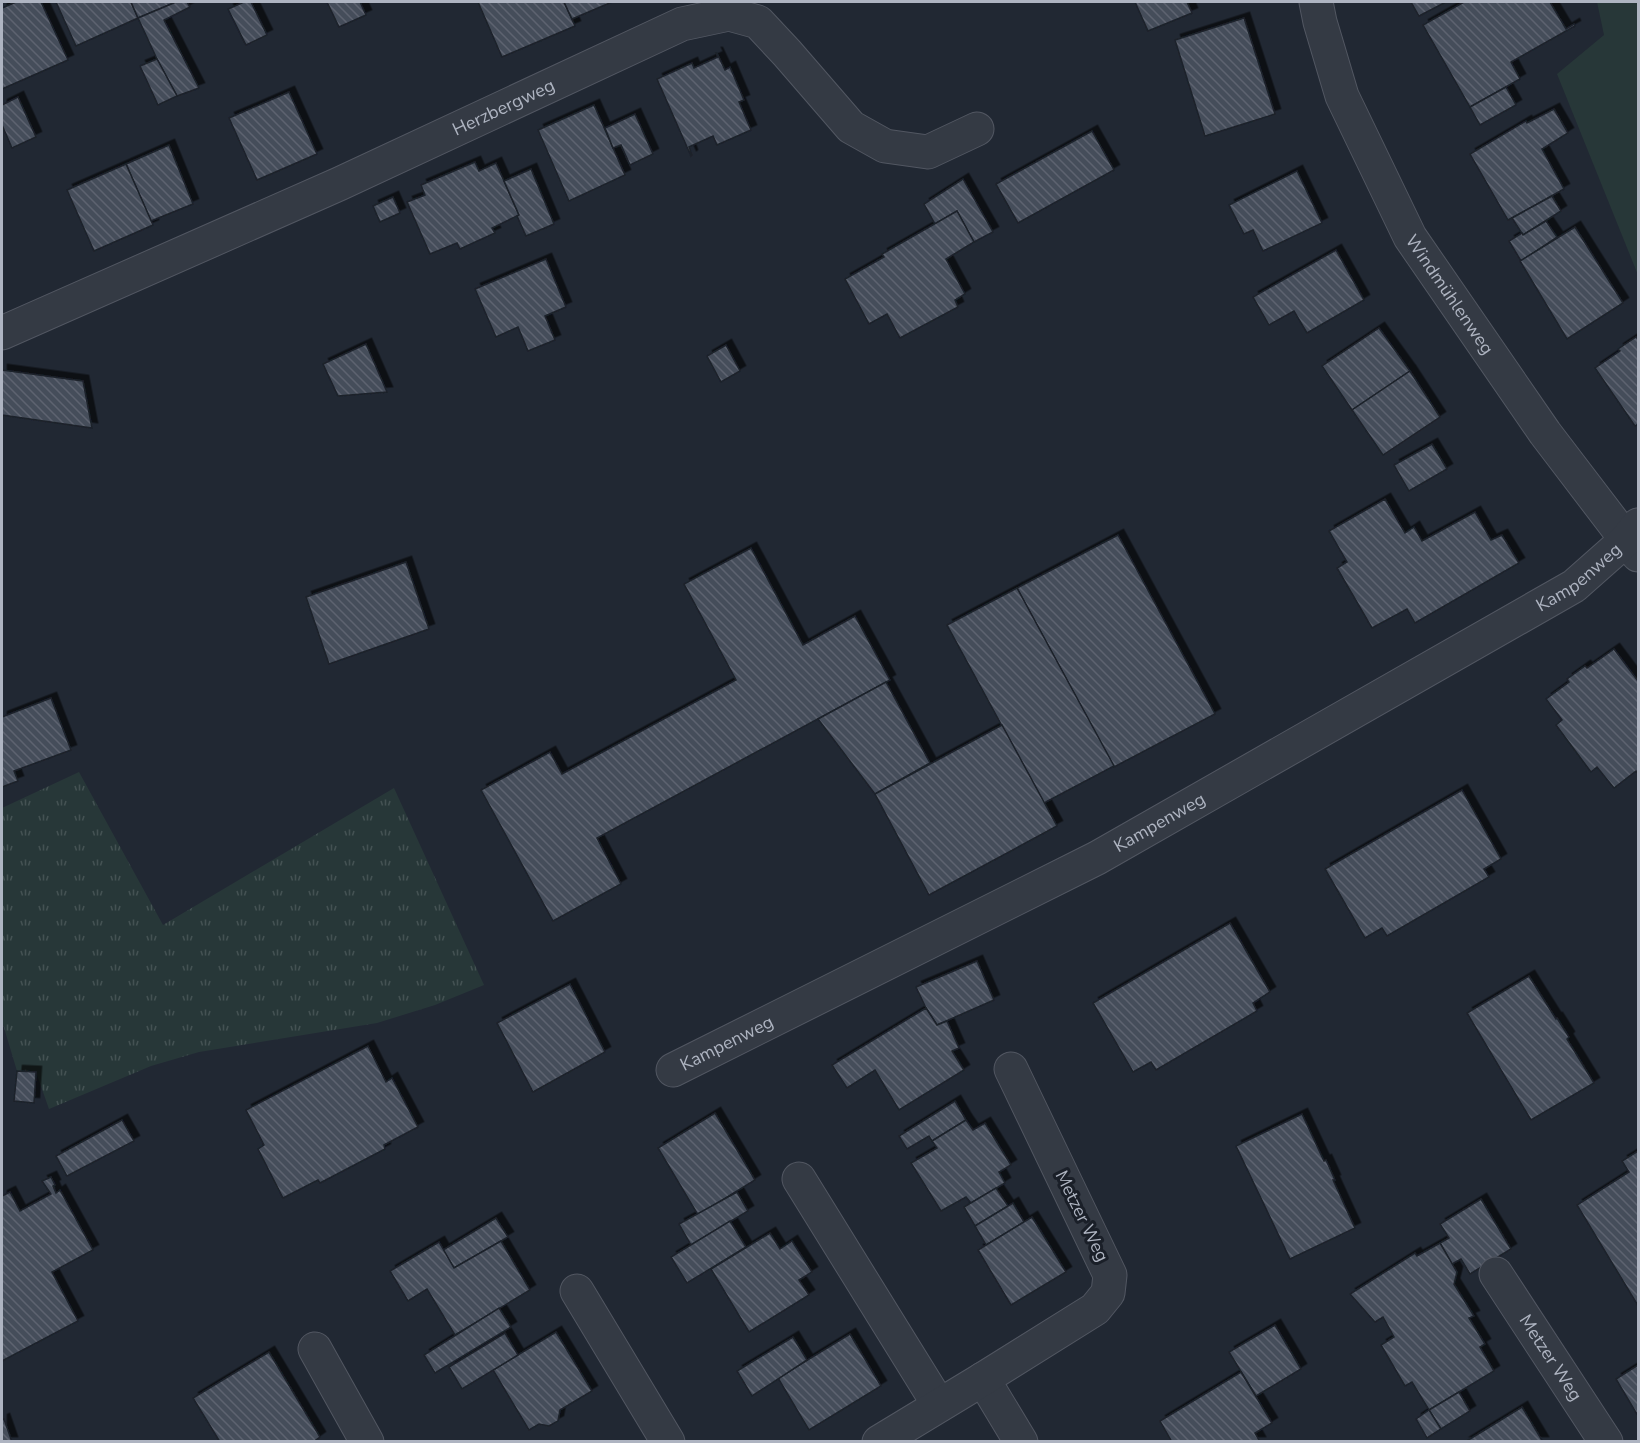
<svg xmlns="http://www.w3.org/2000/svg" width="1640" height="1443" font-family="'Nunito Sans',sans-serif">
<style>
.grass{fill:url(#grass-tufts)}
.garden{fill:#273738}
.building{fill:url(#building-back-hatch);stroke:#1c212a;stroke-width:1.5;filter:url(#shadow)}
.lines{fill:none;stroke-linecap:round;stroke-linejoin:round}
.street-casing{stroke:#525762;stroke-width:35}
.street{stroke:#343a44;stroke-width:33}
.labels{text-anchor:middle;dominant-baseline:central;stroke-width:6;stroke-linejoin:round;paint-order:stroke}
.street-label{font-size:18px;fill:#aeb4c1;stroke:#1a1f28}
</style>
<defs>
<pattern id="grass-tufts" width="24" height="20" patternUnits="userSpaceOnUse" patternTransform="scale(1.5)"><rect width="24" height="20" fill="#273738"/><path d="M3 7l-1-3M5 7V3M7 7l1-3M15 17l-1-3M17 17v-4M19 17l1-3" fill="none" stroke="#445253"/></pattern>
<pattern id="building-back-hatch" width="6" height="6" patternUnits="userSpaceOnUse" patternTransform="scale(1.5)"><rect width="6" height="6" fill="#454d5a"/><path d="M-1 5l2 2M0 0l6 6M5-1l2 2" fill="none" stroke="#5d6470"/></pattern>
<filter id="shadow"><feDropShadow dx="5.5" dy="-5.5" stdDeviation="0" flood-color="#0009"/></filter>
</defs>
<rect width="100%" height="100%" fill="#212833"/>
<!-- grass -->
<polygon class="grass" points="79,772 163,925 394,788 484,985 435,1005 377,1023 199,1052 151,1066 49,1109 36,1072 17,1071 2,1021 2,808"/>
<!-- garden -->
<polygon class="garden" points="1597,2 1638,2 1638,275 1557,74 1604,35"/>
<!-- building -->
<g class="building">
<polygon points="16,2 41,2 68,60 2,89 2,8"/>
<polygon points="56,2 131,2 138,18 76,46"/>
<polygon points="131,2 176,2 138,18"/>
<polygon points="176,2 187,2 190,7 164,20 199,88 177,96 157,59 138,18"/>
<polygon points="244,2 251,2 267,35 246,45 228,9"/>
<polygon points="327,2 360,2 366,15 339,27"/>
<polygon points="478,2 564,2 575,26 502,57"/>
<polygon points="564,2 612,2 572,19"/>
<polygon points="1135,2 1187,2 1192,13 1148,31"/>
<polygon points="1411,2 1446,2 1419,16"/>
<polygon points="1464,2 1550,2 1566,29 1574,24 1575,26 1511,62 1520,79 1470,107 1423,25"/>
<polygon points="1244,18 1275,114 1205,136 1175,40"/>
<polygon points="716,53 717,53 725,70 730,67 744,100 739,102 751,130 717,145 713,136 689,147 692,155 691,156 657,79 692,63 694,68 718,57"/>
<polygon points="157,59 177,96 158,105 140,66"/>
<polygon points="1506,87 1516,105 1480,125 1470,107"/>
<polygon points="289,92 317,154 257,180 229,118"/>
<polygon points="18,97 36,137 12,148 2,125 2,105"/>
<polygon points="594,105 625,175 569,201 538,130"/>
<polygon points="1554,109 1568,133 1542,149 1564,189 1508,220 1470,154 1526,121 1527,123"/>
<polygon points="635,114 653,154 630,165 621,145 613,148 605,128"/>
<polygon points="1092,131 1114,170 1018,223 996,184"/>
<polygon points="169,145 193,204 151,221 126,164"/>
<polygon points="475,162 479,171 496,163 519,215 492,228 495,233 460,249 457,243 430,254 407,202 425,195 421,185"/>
<polygon points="126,164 153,225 94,251 67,190"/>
<polygon points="531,169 554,224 526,236 517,216 519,215 504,181"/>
<polygon points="1297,171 1322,223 1263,251 1253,230 1244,234 1229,205"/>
<polygon points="963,179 993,232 974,242 957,211 935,224 924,204"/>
<polygon points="1552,196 1561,211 1523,235 1512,218"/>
<polygon points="393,197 400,213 380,222 373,206"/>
<polygon points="957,211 974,242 946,259 965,294 955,300 958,307 900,338 887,314 869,324 845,279 884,257 882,254"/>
<polygon points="1546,221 1557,237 1521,261 1509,241 1522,233 1523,235"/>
<polygon points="1575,227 1623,303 1567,339 1520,261"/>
<polygon points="1336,250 1364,300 1307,333 1294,311 1269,325 1253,297"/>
<polygon points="546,259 566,307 545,316 555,340 528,351 518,327 496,337 475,289"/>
<polygon points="1379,328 1410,371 1352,410 1322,366"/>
<polygon points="1636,337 1638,339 1638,424 1635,426 1595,368 1620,351 1618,349"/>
<polygon points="366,344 387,392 338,396 323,364"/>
<polygon points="726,345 740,371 721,382 707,356"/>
<polygon points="2,370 83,381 92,428 2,415"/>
<polygon points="1410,371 1440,417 1383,455 1352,410"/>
<polygon points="1432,444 1447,469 1409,491 1394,465"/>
<polygon points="1385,499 1405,533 1414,527 1422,541 1475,512 1491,540 1502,535 1519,563 1415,623 1407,609 1372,628 1337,568 1347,562 1329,531"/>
<polygon points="1118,535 1215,714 1114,767 1017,588"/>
<polygon points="751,548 803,645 855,616 890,680 597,838 621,884 553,921 481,790 550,752 562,774 736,680 684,584"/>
<polygon points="406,562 429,629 329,664 306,597"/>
<polygon points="1017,588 1114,766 1044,803 947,625"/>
<polygon points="1614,649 1638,681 1638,774 1636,771 1614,788 1597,767 1591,772 1556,725 1562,720 1546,699 1569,682 1567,679 1585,666 1587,668"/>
<polygon points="886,682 930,763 875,794 818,719"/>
<polygon points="51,698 71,750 14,771 18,781 2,787 2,717"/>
<polygon points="1002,725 1057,826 929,895 875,794"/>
<polygon points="1462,790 1501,859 1484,869 1489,877 1387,936 1382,928 1365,938 1325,869"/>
<polygon points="1230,923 1270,992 1253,1003 1257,1011 1156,1070 1151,1062 1133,1072 1093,1003"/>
<polygon points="977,961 994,1000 937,1025 926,1008 916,987"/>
<polygon points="1529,976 1556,1019 1557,1018 1569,1037 1567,1039 1594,1083 1531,1120 1467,1013"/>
<polygon points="570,984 605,1052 533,1092 497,1023"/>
<polygon points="926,1008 937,1025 947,1021 959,1048 952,1051 964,1070 899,1110 875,1070 847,1088 832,1065"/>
<polygon points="368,1046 386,1082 392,1078 418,1127 384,1145 385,1149 320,1183 318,1180 283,1198 258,1149 264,1145 246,1110"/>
<polygon points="17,1071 36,1072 34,1103 14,1101"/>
<polygon points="955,1101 966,1120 932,1141 929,1136 907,1149 899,1136"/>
<polygon points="715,1113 755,1180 698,1215 658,1148"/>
<polygon points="1302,1114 1324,1161 1326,1160 1335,1180 1333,1180 1355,1228 1290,1259 1236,1146"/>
<polygon points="122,1120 134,1141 67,1176 56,1156"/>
<polygon points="966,1120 973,1130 985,1123 1011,1165 999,1172 1005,1183 971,1203 966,1197 941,1211 911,1163 937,1148 932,1141"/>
<polygon points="1638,1151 1638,1303 1637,1304 1577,1205 1629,1172 1622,1161"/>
<polygon points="51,1177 55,1185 53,1186 56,1193 60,1190 93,1250 52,1272 78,1321 2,1361 2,1196 10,1192 20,1211 51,1194 42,1181"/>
<polygon points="996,1188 1008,1206 975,1226 964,1207"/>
<polygon points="737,1192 748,1211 691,1245 679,1224"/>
<polygon points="1481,1199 1511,1249 1470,1274 1461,1259 1452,1264 1440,1243 1449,1238 1440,1224"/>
<polygon points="1013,1203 1024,1222 986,1245 975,1226"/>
<polygon points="1032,1217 1066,1272 1011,1305 978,1250"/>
<polygon points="496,1218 508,1237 454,1268 443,1250"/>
<polygon points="730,1221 746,1247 687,1283 671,1257"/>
<polygon points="770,1233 780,1249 792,1241 812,1272 799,1280 809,1295 749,1332 711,1269"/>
<polygon points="501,1241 530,1290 455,1335 427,1289 408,1301 390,1271 439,1242 454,1268"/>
<polygon points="1440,1243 1457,1272 1454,1284 1474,1316 1469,1318 1485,1344 1480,1347 1494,1371 1429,1410 1412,1382 1405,1386 1381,1345 1394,1337 1383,1317 1375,1322 1350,1294 1415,1253 1417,1256"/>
<polygon points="499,1308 511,1327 435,1373 424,1355"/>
<polygon points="1275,1325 1301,1369 1256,1396 1229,1352"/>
<polygon points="556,1332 592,1391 560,1410 558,1421 549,1426 539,1424 529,1430 493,1370"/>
<polygon points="505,1333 518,1355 462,1389 449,1367"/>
<polygon points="850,1334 881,1386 809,1430 778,1378"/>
<polygon points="793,1337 807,1360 752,1396 737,1371"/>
<polygon points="269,1352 320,1437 313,1442 220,1442 193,1398"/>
<polygon points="1638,1365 1638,1416 1616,1379"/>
<polygon points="1241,1372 1272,1423 1255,1433 1260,1442 1172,1442 1160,1421"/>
<polygon points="1459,1392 1470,1411 1441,1429 1429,1410"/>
<polygon points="1522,1407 1543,1442 1465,1442 1483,1431"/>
<polygon points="1429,1410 1441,1429 1427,1438 1416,1419"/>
<polygon points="4,1419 12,1442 2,1442 2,1420"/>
</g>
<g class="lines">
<defs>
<g id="street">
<path id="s1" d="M 1316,2 L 1320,22 L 1342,96 L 1410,237 L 1545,433 L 1638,555"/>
<path id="s2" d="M 2,333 L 339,184 L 682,24 L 729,14 L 758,22 L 787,53 L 851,127 L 885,146 L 928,152 L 977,129"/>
<path id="s3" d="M 673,1070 L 1097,858 L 1574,586 L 1626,540 L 1638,525"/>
<polyline points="799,1179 939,1405"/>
<path id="s4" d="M 1496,1274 L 1606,1442"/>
<polyline points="577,1291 668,1442"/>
<polyline points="315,1349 367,1442"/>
<polyline points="983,1379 1021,1442"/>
<polyline points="879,1442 983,1379 1095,1309 1108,1293 1110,1275 1011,1069"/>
</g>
</defs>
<!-- street casing -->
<use href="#street" class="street-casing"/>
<!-- street -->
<use href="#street" class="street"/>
</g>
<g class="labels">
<!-- street labels -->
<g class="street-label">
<text stroke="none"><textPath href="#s2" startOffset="550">Herzbergweg</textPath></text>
<text stroke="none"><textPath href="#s1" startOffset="324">Windmühlenweg</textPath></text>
<text stroke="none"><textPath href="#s3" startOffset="1032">Kampenweg</textPath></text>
<text stroke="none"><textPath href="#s3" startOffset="546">Kampenweg</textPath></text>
<text stroke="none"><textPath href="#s3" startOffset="60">Kampenweg</textPath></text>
<text transform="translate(1082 1216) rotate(64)">Metzer Weg</text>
<text stroke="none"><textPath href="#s4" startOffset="100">Metzer Weg</textPath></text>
</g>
</g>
<!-- border -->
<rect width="1640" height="1443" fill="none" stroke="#aeb4c1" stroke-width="6"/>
</svg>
